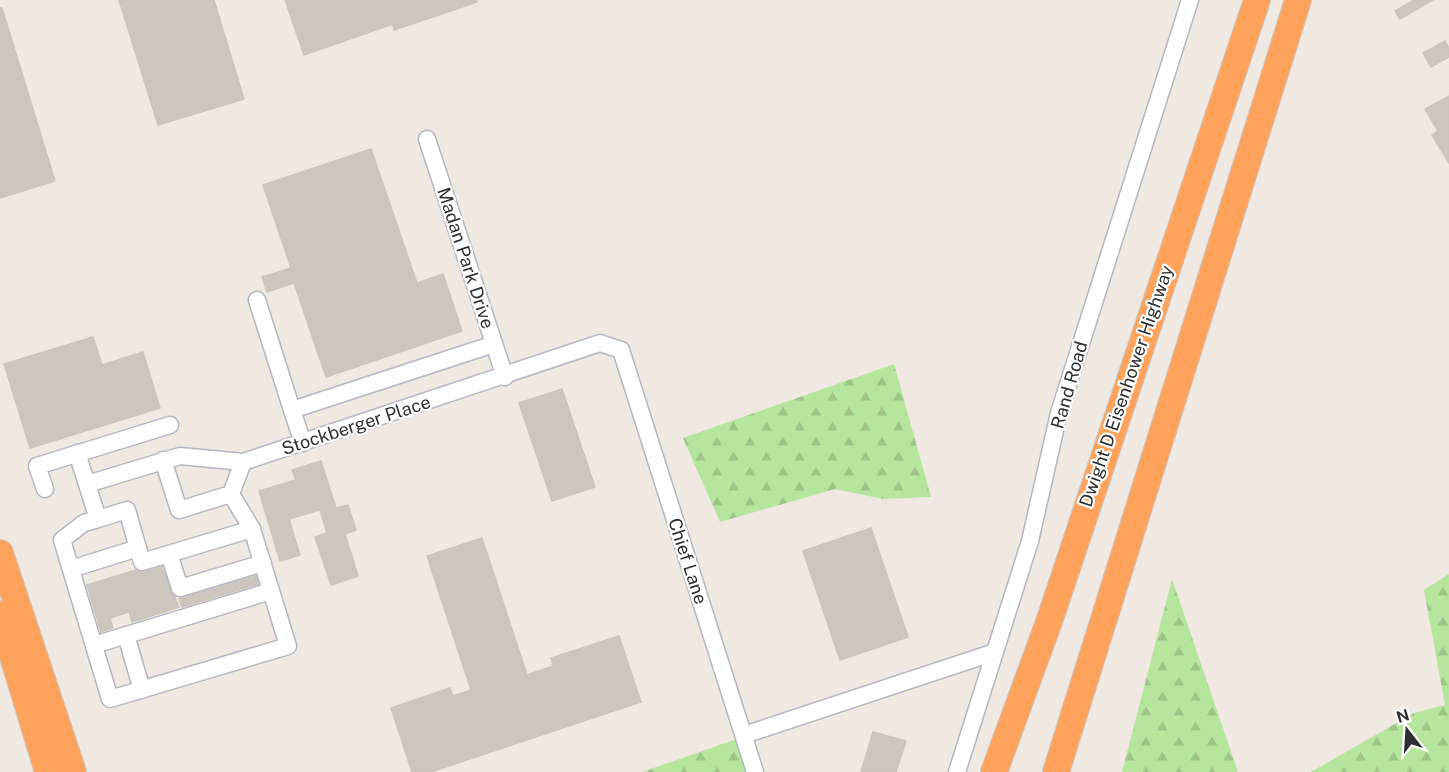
<svg xmlns="http://www.w3.org/2000/svg" width="1449" height="772" font-family="'Public Sans',sans-serif">
<style>
.forest{fill:url(#forest-firs)}
.building{fill:#cbc7bf;stroke:#cbc5ba;stroke-width:1.5}
.lines{fill:none;stroke-linecap:round;stroke-linejoin:round}
.minor-casing{stroke:#b4b7c1;stroke-width:19}
.highway-casing{stroke:#c9c9c9;stroke-width:28}
.minor{stroke:#fff;stroke-width:16}
.highway{stroke:#ffa35c;stroke-width:26}
.labels{text-anchor:middle;dominant-baseline:central;stroke-width:4.5;stroke-linejoin:round;paint-order:stroke}
.street-label{font-size:18px;fill:#2e2e2e;stroke:#fff}
</style>
<defs>
<pattern id="forest-firs" width="22" height="20" patternUnits="userSpaceOnUse" patternTransform="scale(1.5)"><rect width="22" height="20" fill="#b6e59e"/><path d="M5 1l3.5 6h-7zM16 11l3.5 6h-7z" fill="#9dc588"/></pattern>
</defs>
<rect width="100%" height="100%" fill="#efe9e1"/>
<!-- forest -->
<g class="forest">
<polygon points="894,364 931,497 883,499 835,489 720,522 683,438"/>
<polygon points="1449,574 1449,772 1311,772 1414,713 1445,705 1424,590"/>
<polygon points="1172,579 1238,772 1122,772"/>
<polygon points="737,739 752,772 642,772"/>
</g>
<!-- building -->
<g class="building">
<polygon points="119,0 214,0 244,99 158,125"/>
<polygon points="285,0 476,0 477,2 394,30 393,24 304,55"/>
<polygon points="1414,0 1433,0 1400,19 1395,11"/>
<polygon points="0,8 2,8 55,181 0,198"/>
<polygon points="1445,41 1449,48 1449,57 1431,67 1423,53"/>
<polygon points="1449,96 1449,163 1432,135 1438,131 1425,109"/>
<polygon points="371,149 417,283 443,274 462,331 326,377 294,283 267,292 262,277 291,268 263,185"/>
<polygon points="93,337 102,365 143,352 160,408 30,448 4,364"/>
<polygon points="562,389 595,487 552,501 519,403"/>
<polygon points="321,461 336,508 348,505 356,530 345,534 358,576 331,585 315,537 327,533 320,510 289,519 300,555 280,561 259,491 296,480 292,470"/>
<polygon points="871,528 908,637 840,660 803,551"/>
<polygon points="482,538 527,675 553,666 551,658 619,636 641,702 431,772 412,772 391,708 450,688 453,696 471,690 427,556"/>
<polygon points="162,567 179,607 132,622 129,612 110,618 113,628 101,632 87,585 136,570 144,572"/>
<polygon points="256,576 258,584 182,607 179,598"/>
<polygon points="873,732 906,741 896,772 861,772"/>
</g>
<g class="lines">
<defs>
<g id="minor">
<polyline points="427,139 505,377"/>
<polyline points="257,300 292,410"/>
<polyline points="303,443 292,410 494,344"/>
<polyline points="77,453 98,519 84,523 62,540 110,699 288,646 252,529 142,562 127,510 98,519"/>
<polyline points="163,460 179,510 231,494 243,462"/>
<polyline points="87,484 180,456 243,462 600,343 621,350 755,772"/>
<polyline points="45,489 37,466 170,425"/>
<polyline points="231,494 252,529"/>
<polyline points="169,554 180,588 263,563"/>
<polyline points="71,569 138,548"/>
<polyline points="126,635 142,690"/>
<polyline points="94,645 271,591"/>
<polyline points="744,735 995,652"/>
<polyline points="957,772 1030,541 1059,413 1190,0"/>
</g>
<g id="highway">
<polyline points="0,553 73,772"/>
<polyline points="0,614 48,772"/>
<polyline points="994,772 1050,619 1257,0"/>
<polyline points="1056,772 1298,0"/>
</g>
</defs>
<!-- minor casing -->
<use href="#minor" class="minor-casing"/>
<!-- highway casing -->
<use href="#highway" class="highway-casing"/>
<!-- minor -->
<use href="#minor" class="minor"/>
<!-- highway -->
<use href="#highway" class="highway"/>
</g>
<g class="labels">
<!-- street labels -->
<g class="street-label">
<text transform="translate(466 258) rotate(72)">Madan Park Drive</text>
<text transform="translate(1069 385) rotate(-74)">Rand Road</text>
<text transform="translate(1126 386) rotate(-71)">Dwight D Eisenhower Highway</text>
<text transform="translate(356 425) rotate(-18)">Stockberger Place</text>
<text transform="translate(688 561) rotate(72)">Chief Lane</text>
</g>
</g>
<!-- north arrow -->
<g transform="translate(1407 730) rotate(343)" stroke="#ffffff" stroke-width="4.5" paint-order="stroke">
<path d="M0-4.5L10 22L0 15L-10 22Z" fill="#2e2e2e"/>
<text y="-9" font-size="16" font-weight="bold" text-anchor="middle" fill="#2e2e2e">N</text>
</g>
</svg>
